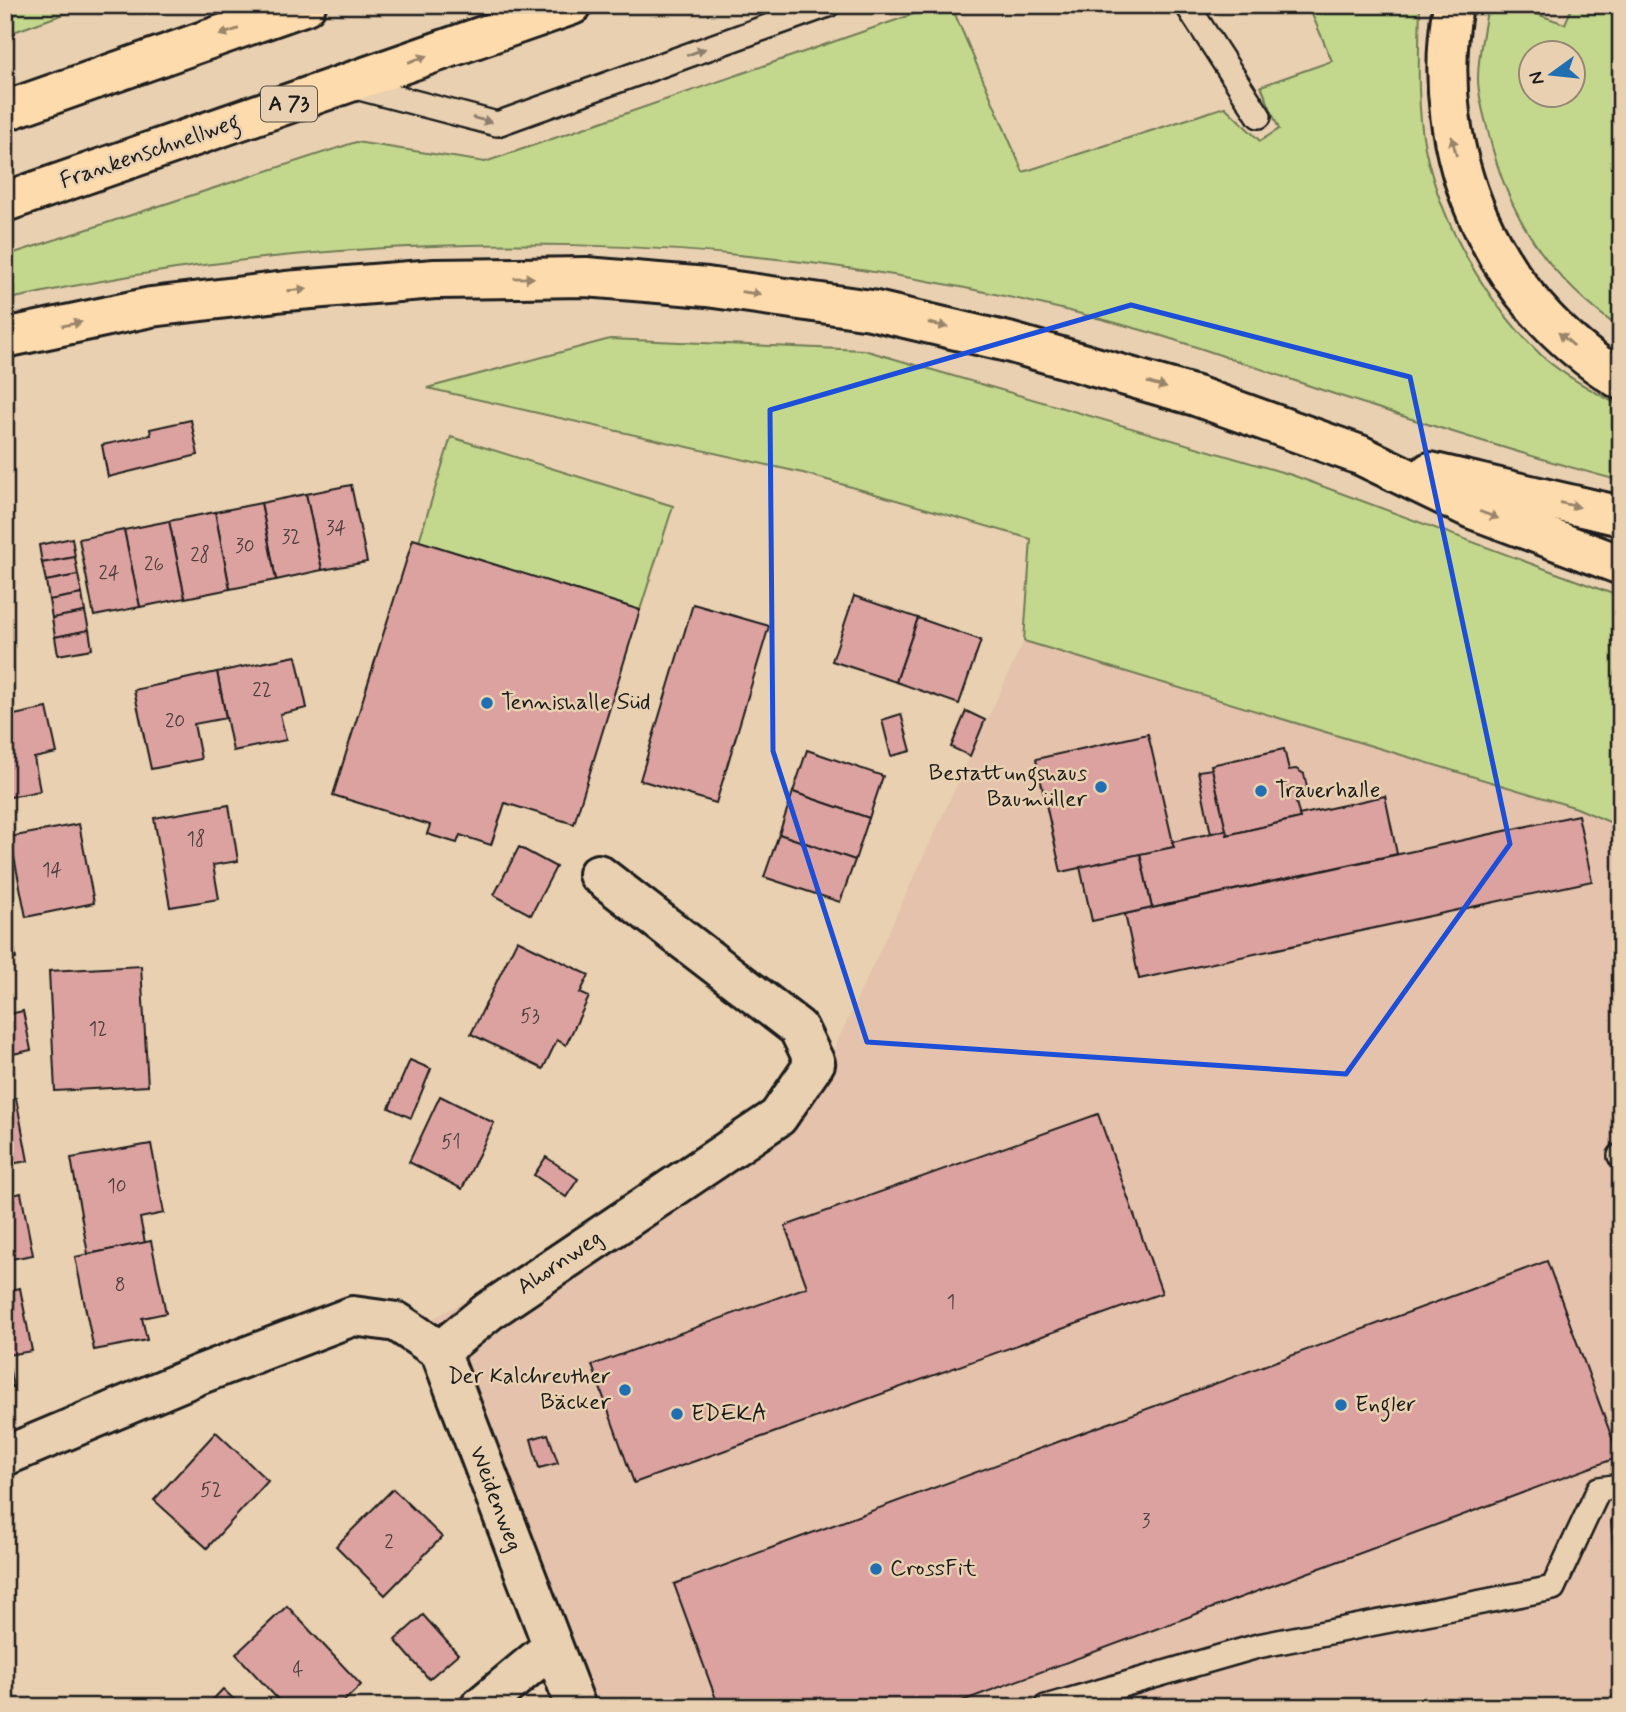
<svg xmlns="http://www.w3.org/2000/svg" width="1626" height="1712" font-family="Mynerve,sans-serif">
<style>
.built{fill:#e4c2ab}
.green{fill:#c3d88d;stroke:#707a54;stroke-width:2;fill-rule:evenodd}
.building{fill:#dca2a0;stroke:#1c1c1c;stroke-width:2}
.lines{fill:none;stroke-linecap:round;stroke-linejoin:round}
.lane-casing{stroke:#1c1c1c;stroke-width:28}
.street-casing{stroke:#1c1c1c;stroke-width:44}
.highway-casing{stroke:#1c1c1c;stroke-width:44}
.lane{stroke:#e8d0b0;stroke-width:23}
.street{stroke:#e8d0b0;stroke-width:38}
.highway{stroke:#fedbac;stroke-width:38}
.oneway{fill:#98856b}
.oneway2{fill:#8c7f6d}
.marked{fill:none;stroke:#1d4ed8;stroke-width:5;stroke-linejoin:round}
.poi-dot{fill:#1f6fb2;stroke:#e8d0b0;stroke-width:2.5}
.labels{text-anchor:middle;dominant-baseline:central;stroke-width:5;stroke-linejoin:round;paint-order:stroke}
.number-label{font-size:19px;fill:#4c3e3d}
.shield{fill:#e8d0b0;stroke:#595248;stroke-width:2}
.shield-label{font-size:21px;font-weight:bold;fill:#1c1c1c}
.street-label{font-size:23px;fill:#1c1c1c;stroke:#e8d0b0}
.poi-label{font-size:23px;fill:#1c1c1c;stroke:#e8d0b0;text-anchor:start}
</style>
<rect width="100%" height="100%" fill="#e8d0b0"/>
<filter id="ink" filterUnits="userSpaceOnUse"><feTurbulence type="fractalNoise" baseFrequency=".0143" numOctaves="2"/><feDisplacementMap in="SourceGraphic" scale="14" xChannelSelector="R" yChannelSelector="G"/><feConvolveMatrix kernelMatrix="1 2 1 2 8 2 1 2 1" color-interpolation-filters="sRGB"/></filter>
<g filter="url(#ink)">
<!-- built -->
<polygon class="built" points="1024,641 1577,808 1621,827 1621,1707 565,1707 419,1326 801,1120"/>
<!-- green -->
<g class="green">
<polygon points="16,5 89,5 5,35 5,11"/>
<path d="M 940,5 L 951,5 L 1023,172 L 1225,107 L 1260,141 L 1279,129 L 1261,86 L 1332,61 L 1308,5 L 1420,5 C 1419,53 1416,102 1425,148 C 1441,224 1485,301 1541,355 C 1563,376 1595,391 1621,407 L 1621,481 C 1519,454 1419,422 1319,389 C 1259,369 1199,346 1138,329 C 768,226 380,218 5,300 L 5,256 L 356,142 L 485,162 Z"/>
<path d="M 1488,5 L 1511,5 L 1565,24 L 1573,5 L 1621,5 L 1621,329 C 1549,278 1508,218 1488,131 C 1484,115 1478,96 1478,79 C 1478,55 1484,29 1488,5 ZM 1532,52 L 1574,52 L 1574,94 L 1532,94 Z"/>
<polygon points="610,339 864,350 1292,475 1621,597 1621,827 1577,808 1024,641 1031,539 803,473 427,388"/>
<polygon points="451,437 673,506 640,610 419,541"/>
</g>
<!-- building -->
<g class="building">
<polygon points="191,420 198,455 108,477 102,445 151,435 150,429"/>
<polygon points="351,485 367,562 322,570 306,494"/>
<polygon points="306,494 322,570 276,580 261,503"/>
<polygon points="261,503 276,580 230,589 215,512"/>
<polygon points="215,512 230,589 185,598 169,521"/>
<polygon points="169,521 185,598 140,607 124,530"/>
<polygon points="124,530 140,607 94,616 79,539"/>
<polygon points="72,538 75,557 42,563 39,545"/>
<polygon points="413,539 640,610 574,824 505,803 491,845 460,835 457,843 427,834 430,825 333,795"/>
<polygon points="75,557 78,575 46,581 42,563"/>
<polygon points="78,575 82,594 49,600 46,581"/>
<polygon points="82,594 85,612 52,618 49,600"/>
<polygon points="854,596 918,618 896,682 832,661"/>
<polygon points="693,604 769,626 716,803 640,780"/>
<polygon points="85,612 89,630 55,637 52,618"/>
<polygon points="918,618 981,640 959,704 896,682"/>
<polygon points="89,630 92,649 58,655 55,637"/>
<polygon points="296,656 307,708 280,714 286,740 233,751 217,672"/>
<polygon points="217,672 226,718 194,724 201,759 151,769 134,690"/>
<polygon points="47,708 57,753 34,758 40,791 5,798 5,717"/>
<polygon points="966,711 985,720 970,756 951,747"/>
<polygon points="901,714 911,751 891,756 882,720"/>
<polygon points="1148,734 1174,847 1061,872 1036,759"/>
<polygon points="1284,749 1289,770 1296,769 1304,774 1307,787 1302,796 1295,798 1300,818 1227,835 1211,765"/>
<polygon points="807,750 883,776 869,818 793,792"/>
<polygon points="1212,769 1226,830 1211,834 1198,771"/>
<polygon points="793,792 869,818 855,860 779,834"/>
<polygon points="1385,796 1397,854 1152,908 1140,854 1174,847 1172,842 1226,830 1227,835 1300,818 1299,815"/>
<polygon points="229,805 238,861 213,865 219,899 170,907 154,818"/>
<polygon points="1578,815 1592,881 1139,979 1125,914"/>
<polygon points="79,824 94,903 26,917 10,837"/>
<polygon points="779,834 855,860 840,902 764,877"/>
<polygon points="519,847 556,867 531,915 494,895"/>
<polygon points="1140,854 1152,908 1092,921 1080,867"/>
<polygon points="9,920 16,959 5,961 5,921"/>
<polygon points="517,940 589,975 580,993 589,997 566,1045 557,1040 543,1069 471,1034"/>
<polygon points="141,966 148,1086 55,1091 49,971"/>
<polygon points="23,1011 31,1050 13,1054 5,1015"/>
<polygon points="5,1015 13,1054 5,1055"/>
<polygon points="410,1060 431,1069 411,1118 389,1108"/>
<polygon points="440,1096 494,1123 462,1189 409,1162"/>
<polygon points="16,1098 28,1161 5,1165 5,1100"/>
<polygon points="1098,1114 1162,1293 634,1483 592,1365 807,1287 785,1226"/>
<polygon points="151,1144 164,1213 140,1218 145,1243 88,1254 71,1158"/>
<polygon points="546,1157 578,1179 566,1197 534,1175"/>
<polygon points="21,1193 33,1255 5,1260 5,1197"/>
<polygon points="151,1241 166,1313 142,1318 147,1340 94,1350 75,1257"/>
<polygon points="1547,1261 1619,1457 946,1707 719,1707 674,1584"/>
<polygon points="5,1262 11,1290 5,1291"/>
<polygon points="20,1288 32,1351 7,1355 13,1387 5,1388 5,1291"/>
<polygon points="216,1432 268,1481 207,1548 154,1500"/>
<polygon points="548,1434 558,1463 539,1468 531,1439"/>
<polygon points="393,1489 442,1537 385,1595 336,1546"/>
<polygon points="1621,1520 1621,1644 1620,1644 1611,1521"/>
<polygon points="287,1606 361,1685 338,1707 285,1707 236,1654"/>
<polygon points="423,1615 458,1654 429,1679 395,1640"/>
<polygon points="223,1689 242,1707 206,1707"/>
</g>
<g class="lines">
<defs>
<g id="lane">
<polyline points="1187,5 1259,116"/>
<polyline points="348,85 497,124 828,5"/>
<polyline points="1620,1156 1621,1157"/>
<polyline points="1046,1707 1258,1646 1553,1588 1599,1489 1621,1486"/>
</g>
<g id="street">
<polyline points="440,1351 489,1311 778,1117 815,1063 798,1028 598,874"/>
<polyline points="440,1351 576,1707"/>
<polyline points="5,1456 198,1375 353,1316 397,1322 440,1351"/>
<polyline points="480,1707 552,1647"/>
</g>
<g id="highway">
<path d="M 1453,5 C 1427,153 1492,301 1621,380"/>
<polyline points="5,111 306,5"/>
<polyline points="5,202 572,5"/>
<polyline points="5,338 151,307 286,291 435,279 586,277 707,287 871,310 1008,342 1196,396 1360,455 1472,509 1621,565"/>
<polyline points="1430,472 1621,516"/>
</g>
</defs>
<!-- lane casing -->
<use href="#lane" class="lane-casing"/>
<!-- street casing -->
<use href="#street" class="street-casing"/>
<!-- highway casing -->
<use href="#highway" class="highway-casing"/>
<!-- lane -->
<use href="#lane" class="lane"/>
<!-- street -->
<use href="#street" class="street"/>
<!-- highway -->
<use href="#highway" class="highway"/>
</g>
<!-- one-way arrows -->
<defs><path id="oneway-solid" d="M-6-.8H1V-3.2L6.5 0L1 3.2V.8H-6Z" transform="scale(1.75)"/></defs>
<g class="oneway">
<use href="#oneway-solid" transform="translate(229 32) rotate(161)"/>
<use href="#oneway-solid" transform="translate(418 59) rotate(-19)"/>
<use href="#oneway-solid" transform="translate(1454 146) rotate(-104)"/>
<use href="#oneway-solid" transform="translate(524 278) rotate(-1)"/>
<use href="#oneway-solid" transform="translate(297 290) rotate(-4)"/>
<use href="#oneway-solid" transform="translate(751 293) rotate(8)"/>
<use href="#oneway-solid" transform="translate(72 324) rotate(-12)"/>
<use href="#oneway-solid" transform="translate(938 325) rotate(13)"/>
<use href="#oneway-solid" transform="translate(1566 339) rotate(-139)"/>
<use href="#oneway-solid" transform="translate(1157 385) rotate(16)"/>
<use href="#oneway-solid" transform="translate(1570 505) rotate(13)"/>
<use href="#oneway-solid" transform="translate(1489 515) rotate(21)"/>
</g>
<g class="oneway2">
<use href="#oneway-solid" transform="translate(696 52) rotate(-20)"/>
<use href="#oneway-solid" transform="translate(482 120) rotate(15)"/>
</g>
</g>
<!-- marked area -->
<path class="marked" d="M 1131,305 L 1410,377 L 1510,844 L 1346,1074 L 867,1042 L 773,751 L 770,410 Z"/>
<!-- markers -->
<g class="poi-dot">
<circle cx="487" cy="703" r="7"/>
<circle cx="1101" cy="787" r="7"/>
<circle cx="1261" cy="791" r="7"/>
<circle cx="625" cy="1390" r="7"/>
<circle cx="1341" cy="1405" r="7"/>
<circle cx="677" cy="1414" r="7"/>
<circle cx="876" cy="1569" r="7"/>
</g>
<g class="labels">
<!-- number labels -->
<g class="number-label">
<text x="336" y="528">34</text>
<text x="291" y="537">32</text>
<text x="245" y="546">30</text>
<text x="200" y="555">28</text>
<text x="154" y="564">26</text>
<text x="109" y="573">24</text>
<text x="262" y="690">22</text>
<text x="175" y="721">20</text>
<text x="196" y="839">18</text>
<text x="52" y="870">14</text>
<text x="530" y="1016">53</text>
<text x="98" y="1029">12</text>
<text x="451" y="1142">51</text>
<text x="117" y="1186">10</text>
<text x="120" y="1285">8</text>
<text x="951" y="1302">1</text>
<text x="211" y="1490">52</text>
<text x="1146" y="1521">3</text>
<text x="389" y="1542">2</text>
<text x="298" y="1670">4</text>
</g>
<!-- shield labels -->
<rect class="shield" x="261" y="86.5" width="56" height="35" rx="5"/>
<g class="shield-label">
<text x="289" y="104">A 73</text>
</g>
<!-- street labels -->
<g class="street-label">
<text transform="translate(150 152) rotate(-19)">Frankenschnellweg</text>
<text transform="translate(560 1263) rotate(-34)">Ahornweg</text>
<text transform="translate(495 1499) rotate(69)">Weidenweg</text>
</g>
<!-- poi labels -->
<g class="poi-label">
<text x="501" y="703">Tennishalle Süd</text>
<text x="1087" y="774" text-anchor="end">Bestattungshaus<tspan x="1087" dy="26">Baumüller</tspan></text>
<text x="1275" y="791">Trauerhalle</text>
<text x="611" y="1377" text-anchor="end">Der Kalchreuther<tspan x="611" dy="26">Bäcker</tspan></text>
<text x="1355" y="1405">Engler</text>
<text x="691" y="1414">EDEKA</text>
<text x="890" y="1569">CrossFit</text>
</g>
</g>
<!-- margin -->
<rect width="1626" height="1712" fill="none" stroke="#e8d0b0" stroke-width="28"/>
<rect x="14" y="14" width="1598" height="1684" fill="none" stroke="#1c1c1c" stroke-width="2.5" filter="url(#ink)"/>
<!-- north arrow -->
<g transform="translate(1552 74) rotate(255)"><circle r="33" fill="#e8d0b0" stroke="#968875" stroke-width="2"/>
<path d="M0-5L12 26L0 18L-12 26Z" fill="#1f6fb2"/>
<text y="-10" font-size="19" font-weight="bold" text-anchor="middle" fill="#1c1c1c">N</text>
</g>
</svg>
